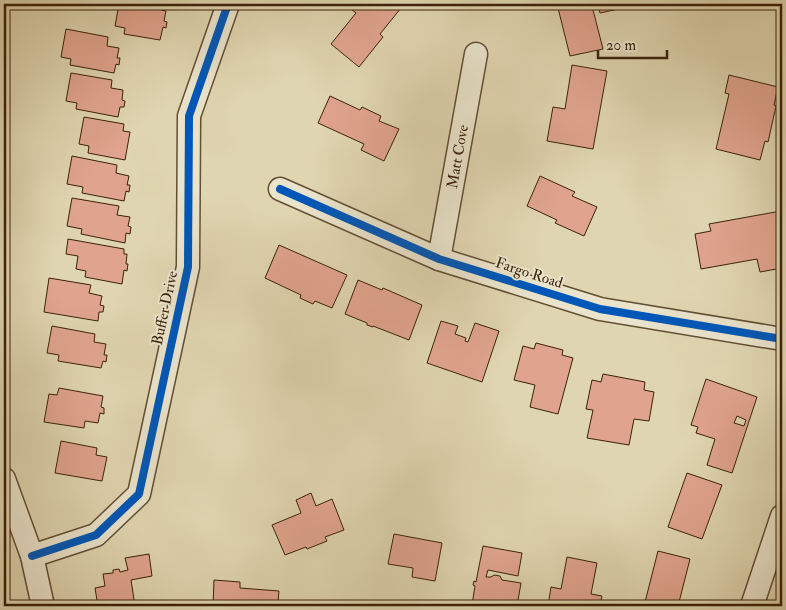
<svg xmlns="http://www.w3.org/2000/svg" width="786" height="610" font-family="'IM FELL Double Pica',serif">
<style>
.building{fill:#e0a48e;stroke:#3a2209;fill-rule:evenodd}
.lines{fill:none;stroke-linecap:round;stroke-linejoin:round}
.minor-casing{stroke:#634f33;stroke-width:25}
.minor{stroke:#eae4cc;stroke-width:22}
.cycleway-casing{stroke:#eae4cc;stroke-width:11}
.cycleway{stroke:#0057b8;stroke-width:8}
.labels{text-anchor:middle;dominant-baseline:central;stroke-width:4;stroke-linejoin:round;paint-order:stroke}
.street-label{font-size:15px;fill:#3a2209;stroke:#eae4cc}
</style>
<rect width="100%" height="100%" fill="#dfd5b0"/>
<filter id="stains"><feTurbulence type="fractalNoise" baseFrequency=".004" numOctaves="4"/><feColorMatrix values="0 0 0 0 .2 0 0 0 0 .09 0 0 0 0 .02 0 0 0 .5 -.17"/></filter>
<radialGradient id="worn" r=".72"><stop offset=".6" stop-color="#630" stop-opacity="0"/><stop offset="1" stop-color="#630" stop-opacity=".3"/></radialGradient>
<!-- building -->
<g class="building">
<polygon points="119,4 150,4 162,6 161,10 166,11 164,21 167,22 166,28 163,27 160,40 124,34 125,28 115,26"/>
<polygon points="356,4 396,4 401,8 380,34 383,37 359,67 331,44 356,13 351,9"/>
<polygon points="557,4 627,4 628,7 600,13 598,5 592,6 603,49 570,56"/>
<polygon points="66,29 108,37 107,46 119,48 117,58 120,58 119,65 116,64 114,73 70,65 71,59 61,57"/>
<polygon points="572,65 607,71 593,149 547,141 553,107 565,109"/>
<polygon points="71,73 112,80 111,88 123,90 122,100 125,101 124,107 120,107 118,117 76,109 77,103 66,101"/>
<polygon points="729,75 778,87 774,105 776,106 768,142 765,141 760,160 716,149 729,94 725,93"/>
<polygon points="330,96 360,110 362,107 381,116 379,121 399,129 384,161 361,150 364,144 318,123"/>
<polygon points="84,117 124,124 123,131 130,132 125,160 88,153 89,146 79,144"/>
<polygon points="72,156 117,165 116,173 129,176 127,185 130,185 129,192 126,191 124,201 82,193 83,187 67,184"/>
<polygon points="540,176 575,192 572,196 597,207 584,236 555,223 557,220 527,206"/>
<polygon points="72,198 119,206 117,215 130,217 128,226 131,227 130,234 126,233 125,243 81,234 82,229 67,226"/>
<polygon points="781,211 782,221 782,268 760,272 757,259 701,269 695,234 711,231 709,224"/>
<polygon points="68,239 124,249 124,254 127,254 126,264 128,264 127,271 124,270 122,284 85,277 86,271 76,269 78,256 66,254"/>
<polygon points="279,245 347,275 332,308 315,301 313,304 300,298 301,295 265,278"/>
<polygon points="49,278 91,285 89,293 102,296 100,305 104,306 103,312 99,312 98,321 44,312"/>
<polygon points="358,280 382,290 383,288 422,305 409,340 373,326 373,327 367,325 367,323 345,314"/>
<polygon points="441,321 458,326 455,334 466,338 465,341 468,342 475,323 499,331 482,382 427,363"/>
<polygon points="52,326 95,334 94,342 106,344 104,355 107,355 106,362 103,361 101,368 58,361 59,355 47,353"/>
<polygon points="536,343 563,350 562,355 573,358 558,414 530,407 535,385 514,380 523,346 534,349"/>
<polygon points="603,374 645,382 644,390 654,392 649,421 634,419 629,445 587,438 593,410 586,409 592,380 601,382"/>
<path d="M 706,379 L 757,397 L 732,473 L 707,465 L 715,439 L 696,433 L 698,427 L 691,425 ZM 737,416 L 746,420 L 744,426 L 734,423 Z"/>
<polygon points="59,388 103,396 101,407 104,408 104,414 100,413 98,423 85,421 84,428 44,422 49,394 57,395"/>
<polygon points="61,441 97,448 96,455 107,457 102,481 55,473"/>
<polygon points="687,473 722,485 702,539 668,527"/>
<polygon points="311,493 316,506 332,499 344,530 325,537 327,541 307,549 306,547 285,555 272,525 301,513 296,500"/>
<polygon points="394,534 442,543 435,581 412,577 413,568 388,564"/>
<polygon points="483,546 522,553 518,576 488,570 486,577 491,577 494,575 500,576 502,580 521,583 517,606 472,605 475,586 473,585 474,581 476,582"/>
<polygon points="658,551 690,559 678,606 644,606"/>
<polygon points="149,554 152,576 131,580 135,606 98,606 95,588 105,586 103,574 113,573 113,570 119,569 120,572 128,570 125,558"/>
<polygon points="567,557 597,563 591,594 602,596 600,606 548,606 551,587 561,589"/>
<polygon points="214,580 240,582 240,588 279,591 278,602 281,602 281,606 213,606"/>
</g>
<g class="lines">
<defs>
<g id="minor">
<polyline points="280,189 439,259 600,309 782,339"/>
<path id="s1" d="M 439,259 L 476,54"/>
<polyline points="4,479 32,556 43,606"/>
<polyline points="32,556 96,535 139,494 188,267 189,116 228,4"/>
<polyline points="752,606 782,516"/>
</g>
</defs>
<!-- minor casing -->
<use href="#minor" class="minor-casing"/>
<!-- minor -->
<use href="#minor" class="minor"/>
<defs>
<g id="cycleway">
<polyline points="280,189 439,259 600,309 782,339"/>
<polyline points="32,556 96,535 139,494 188,267 189,116 228,4"/>
</g>
</defs>
<!-- cycleway casing -->
<use href="#cycleway" class="cycleway-casing"/>
<!-- cycleway -->
<use href="#cycleway" class="cycleway"/>
</g>
<g class="labels">
<!-- street labels -->
<g class="street-label">
<text stroke="none"><textPath href="#s1" startOffset="104">Matt Cove</textPath></text>
<text transform="translate(529 273) rotate(18)">Fargo Road</text>
<text transform="translate(165 308) rotate(-78)">Buffer Drive</text>
</g>
</g>
<!-- margin -->
<rect width="786" height="610" fill="none" stroke="#dfd5b0" stroke-width="20"/>
<rect x="5" y="5" width="776" height="600" fill="none" stroke="#3a2209" stroke-width="2.5"/>
<rect x="10" y="10" width="766" height="590" fill="none" stroke="#3a2209"/>
<!-- scale -->
<path d="M598 50v8h69v-8" fill="none" stroke="#3a2209" stroke-width="2.5"/>
<text x="606" y="50" font-size="15" fill="#3a2209" stroke="#eae4cc" stroke-width="4" paint-order="stroke">20 m</text>
<rect width="100%" height="100%" filter="url(#stains)"/>
<rect width="100%" height="100%" fill="url(#worn)"/>
</svg>
